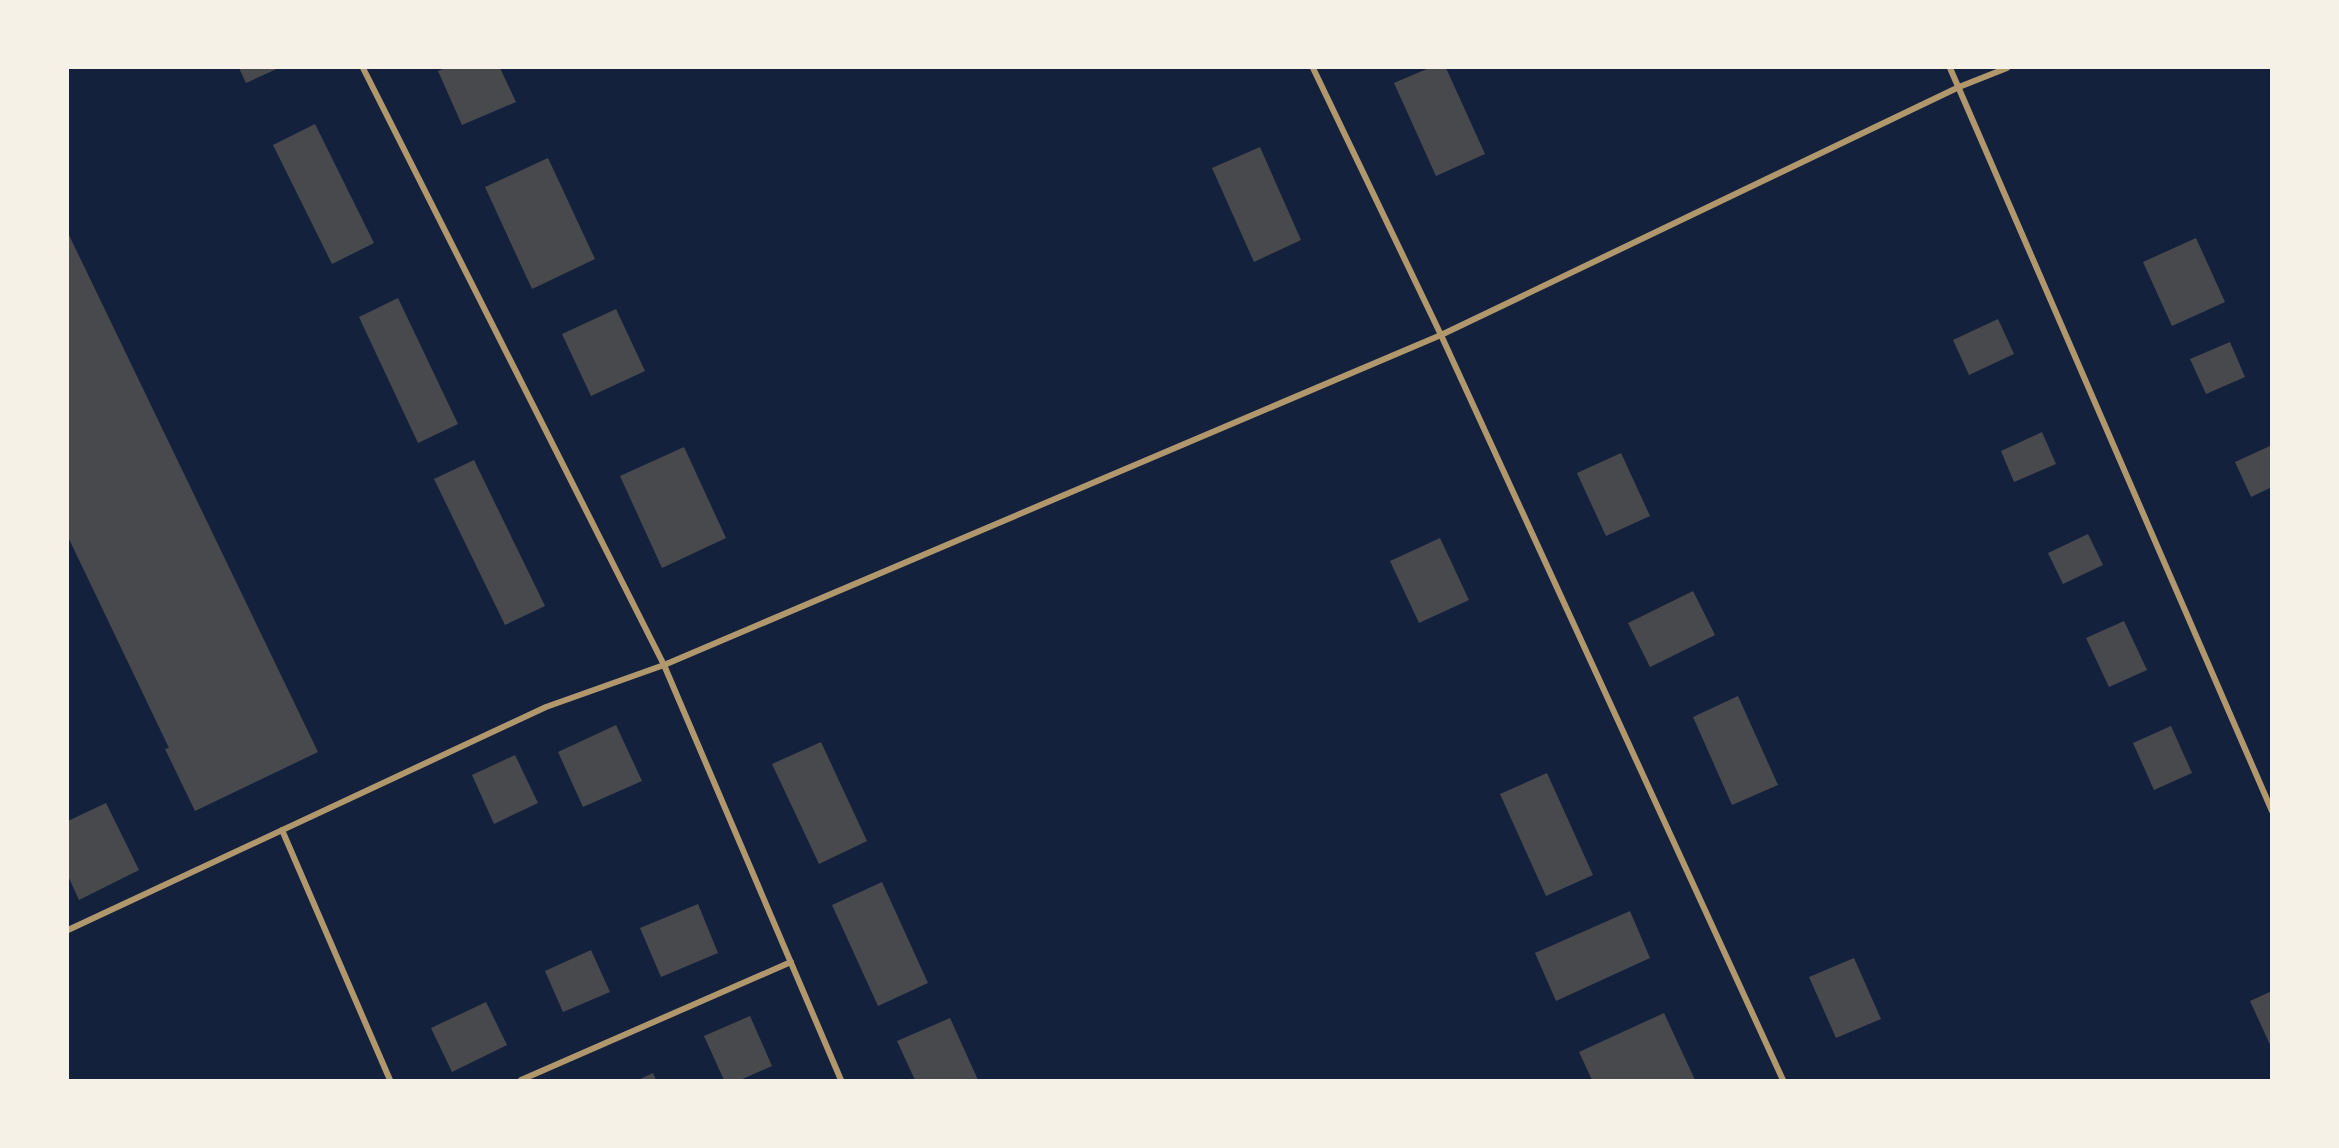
<svg xmlns="http://www.w3.org/2000/svg" width="2339" height="1148" font-family="'Exo 2',sans-serif">
<style>
.building{fill:#48494c}
.lines{fill:none;stroke-linecap:round;stroke-linejoin:round}
.minor{stroke:#b1986c;stroke-width:6}
</style>
<rect width="100%" height="100%" fill="#14213d"/>
<!-- building -->
<g class="building">
<polygon points="239,68 279,68 246,83"/>
<polygon points="445,68 500,68 516,102 462,125 438,71"/>
<polygon points="1429,68 1446,68 1485,154 1436,176 1394,83"/>
<polygon points="315,124 374,243 332,264 273,145"/>
<polygon points="1260,147 1301,240 1254,262 1212,168"/>
<polygon points="548,158 595,259 532,289 485,187"/>
<polygon points="68,233 318,752 195,811 165,749 169,748 68,537"/>
<polygon points="2196,238 2225,302 2172,326 2143,262"/>
<polygon points="398,298 458,424 418,443 359,317"/>
<polygon points="616,309 645,371 591,396 562,334"/>
<polygon points="1998,319 2014,354 1969,375 1953,340"/>
<polygon points="2230,342 2245,377 2206,394 2190,359"/>
<polygon points="2042,432 2056,464 2014,482 2001,451"/>
<polygon points="2272,445 2272,487 2251,497 2235,462"/>
<polygon points="684,447 726,538 662,568 620,476"/>
<polygon points="1621,453 1650,516 1606,536 1577,473"/>
<polygon points="474,460 545,606 505,625 434,479"/>
<polygon points="2088,534 2103,565 2063,584 2048,553"/>
<polygon points="1440,538 1469,600 1419,623 1390,561"/>
<polygon points="1693,591 1715,635 1650,667 1628,623"/>
<polygon points="2124,621 2147,670 2109,687 2086,638"/>
<polygon points="1738,696 1778,785 1732,805 1693,717"/>
<polygon points="616,725 642,781 583,807 558,752"/>
<polygon points="2171,726 2192,773 2154,790 2133,743"/>
<polygon points="821,742 867,841 819,864 772,764"/>
<polygon points="515,755 538,803 494,824 472,775"/>
<polygon points="1547,773 1593,875 1546,896 1500,794"/>
<polygon points="106,803 139,870 79,900 68,876 68,821"/>
<polygon points="882,882 928,983 878,1006 832,905"/>
<polygon points="698,904 718,953 661,977 640,928"/>
<polygon points="1630,911 1650,958 1556,1001 1535,953"/>
<polygon points="591,950 610,992 563,1012 545,971"/>
<polygon points="1854,958 1881,1019 1836,1038 1809,977"/>
<polygon points="2272,991 2272,1049 2250,1001"/>
<polygon points="486,1002 507,1045 452,1072 431,1028"/>
<polygon points="1664,1013 1695,1080 1592,1080 1579,1052"/>
<polygon points="750,1016 772,1066 740,1080 724,1080 704,1036"/>
<polygon points="950,1018 978,1080 915,1080 897,1041"/>
<polygon points="653,1073 656,1080 638,1080"/>
</g>
<g class="lines">
<!-- minor -->
<g class="minor">
<polyline points="363,68 664,665 841,1080"/>
<polyline points="1313,68 1441,335 1783,1080"/>
<polyline points="1950,68 2272,811"/>
<polyline points="282,830 390,1080"/>
<polyline points="68,930 546,707 664,665 1441,335 1959,87 2007,68"/>
<polyline points="521,1080 791,962"/>
</g>
</g>
<!-- border -->
<rect width="2339" height="1148" fill="none" stroke="#f6f1e7" stroke-width="138"/>
</svg>
